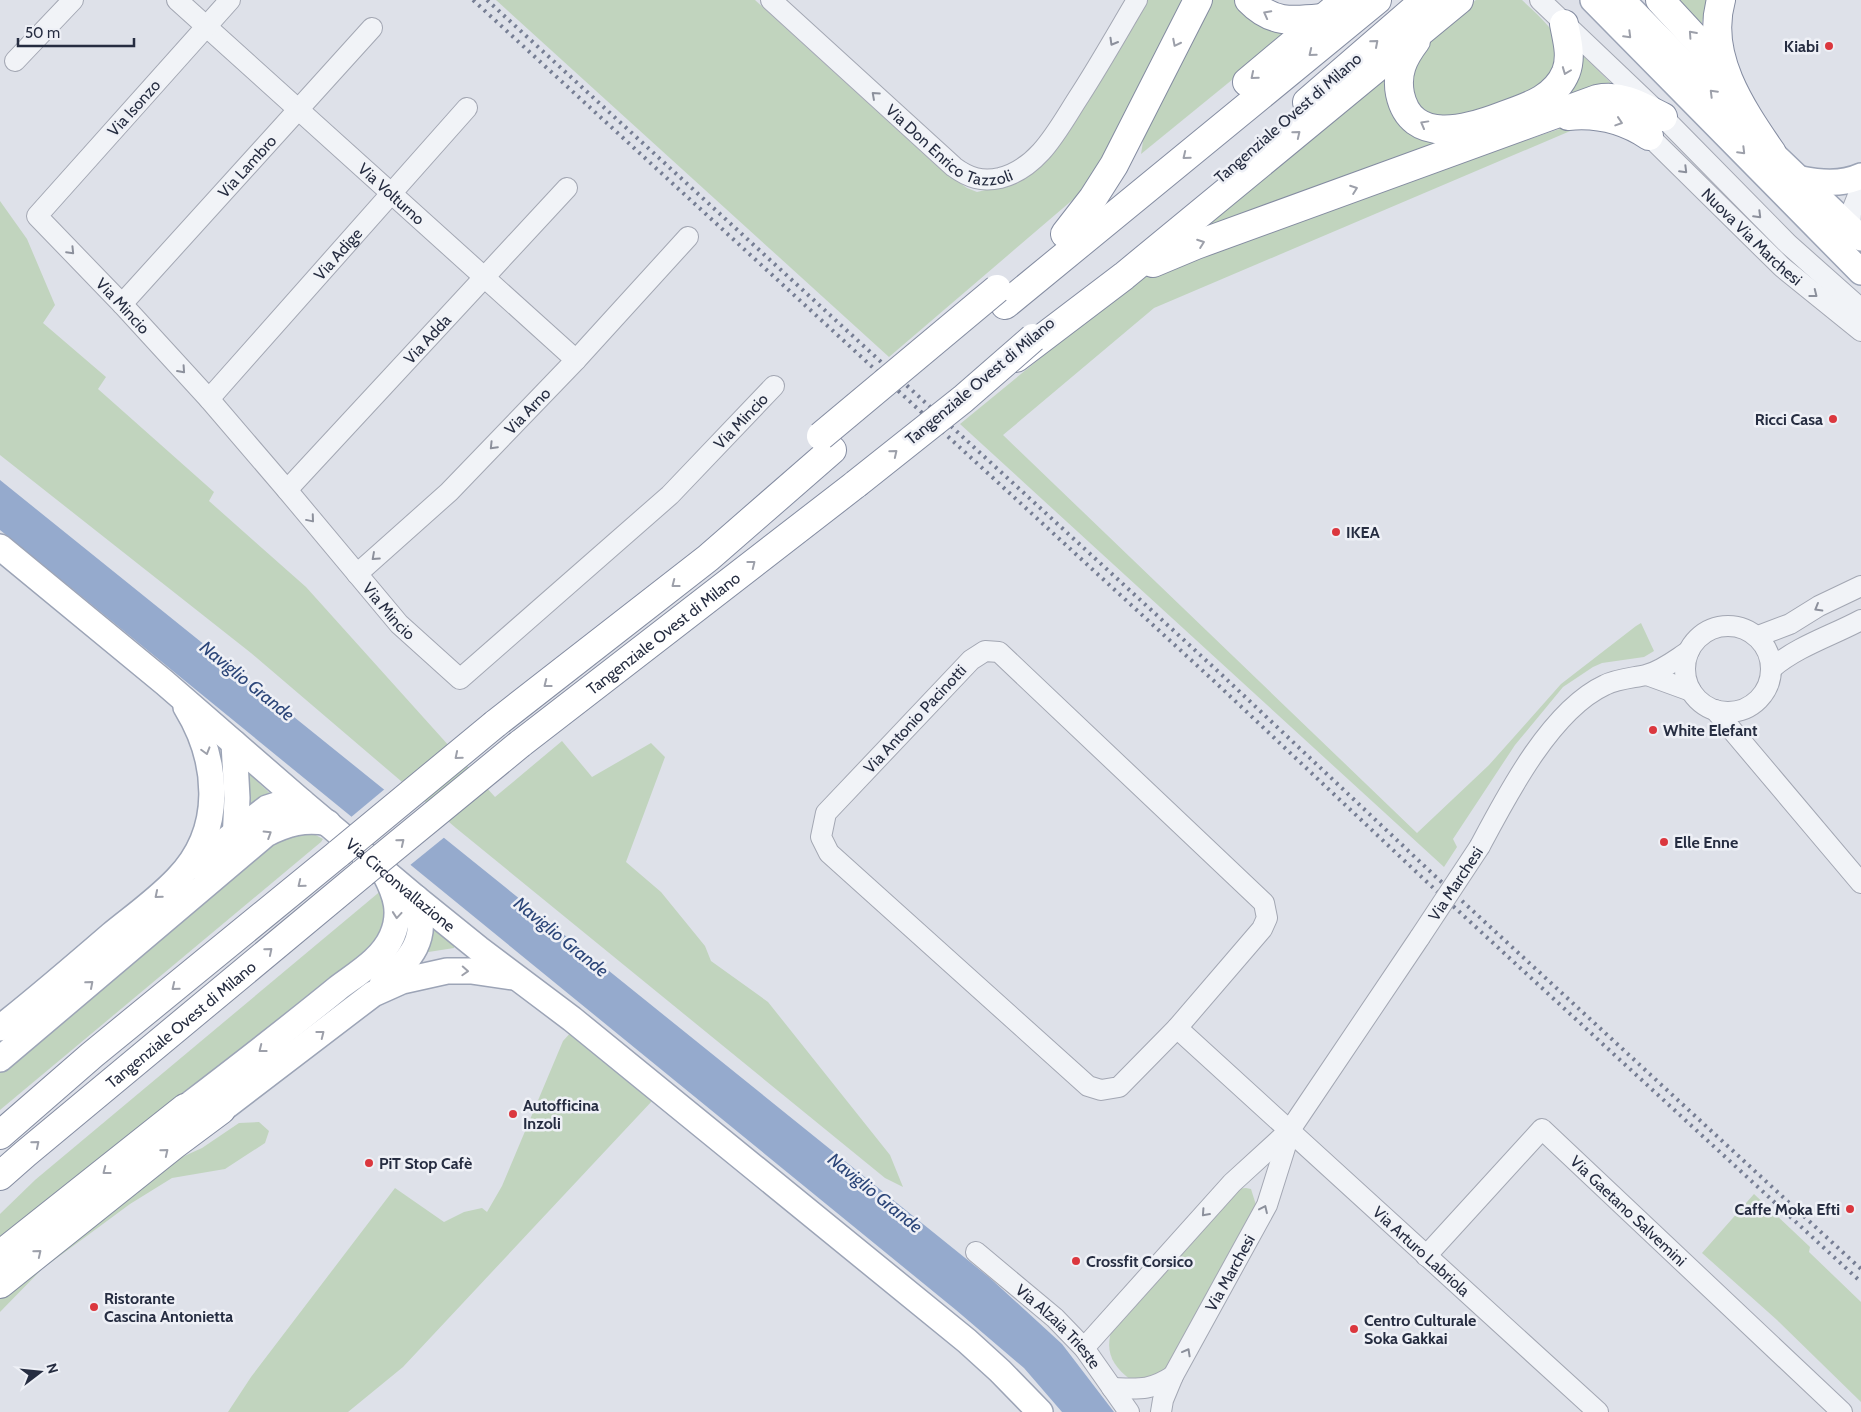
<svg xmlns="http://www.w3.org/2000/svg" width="1861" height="1412" font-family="Cabin,sans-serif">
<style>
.green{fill:#c1d4be}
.water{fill:#95aacd}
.pier{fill:#dee1e9}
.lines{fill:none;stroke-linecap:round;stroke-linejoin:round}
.minor-casing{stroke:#a3a7b3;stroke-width:22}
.major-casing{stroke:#9ca4b6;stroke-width:28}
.highway-casing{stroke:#848ca1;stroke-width:30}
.minor{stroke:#f1f3f7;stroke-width:20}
.major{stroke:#fff;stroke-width:25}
.highway{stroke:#fff;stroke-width:28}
.rail{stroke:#767e94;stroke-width:4;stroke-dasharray:2.5 5;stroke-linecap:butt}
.minor-bridge-casing{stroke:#a3a7b3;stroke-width:22;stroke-linecap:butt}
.highway-bridge-casing{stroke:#848ca1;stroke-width:30;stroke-linecap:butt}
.minor-bridge{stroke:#f1f3f7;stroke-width:20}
.highway-bridge{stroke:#fff;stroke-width:28}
.oneway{stroke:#9da0aa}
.oneway2{stroke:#8c909c}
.poi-dot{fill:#db373e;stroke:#eef0f6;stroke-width:2}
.labels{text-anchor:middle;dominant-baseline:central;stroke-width:5;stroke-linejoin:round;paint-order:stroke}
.poi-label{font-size:16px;font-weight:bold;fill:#262d41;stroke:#eef0f6;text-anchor:start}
.street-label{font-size:16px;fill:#262d41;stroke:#eef0f6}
.water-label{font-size:18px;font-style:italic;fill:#2c4679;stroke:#eef0f6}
</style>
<rect width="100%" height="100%" fill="#dee1e9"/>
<!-- green -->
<g class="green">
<polygon points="496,0 755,0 939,168 967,188 977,192 994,188 1039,166 1070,130 1145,0 1189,0 1136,100 1083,191 889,357"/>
<polygon points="1209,0 1247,0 1292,31 1141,154 1144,135"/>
<path d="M 1476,0 L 1522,0 C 1534,12 1559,31 1559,49 C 1559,59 1554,70 1552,80 L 1473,119 L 1444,119 L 1429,113 L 1421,107 L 1415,97 L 1411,85 L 1411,74 L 1437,29 Z"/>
<polygon points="1672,0 1708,0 1702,22 1702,35"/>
<polygon points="1576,49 1616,88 1205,230 1203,224 1391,67 1410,121 1535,109"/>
<polygon points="1580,122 1582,126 1154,308 1003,435 1417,833 1489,765 1561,684 1636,626 1641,623 1654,651 1644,657 1602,663 1593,667 1563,687 1515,745 1453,839 1457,847 1444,867 960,424 1110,301 1133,284 1183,257"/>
<polygon points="0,201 27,239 55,305 43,323 106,377 98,389 214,492 209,501 306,587 495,797 562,741 592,777 651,743 665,757 626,862 661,892 705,946 711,961 768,1002 890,1155 903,1187 885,1178 456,828 251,653 0,455"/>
<polygon points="247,772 274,797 250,816 244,790"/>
<polygon points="312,833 323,839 321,842 0,1110 0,1072 225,882 278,840 290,834"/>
<polygon points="383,889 390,901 382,942 0,1249 0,1214 35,1180"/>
<polygon points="429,923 455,944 454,948 422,953"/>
<polygon points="573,1030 652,1101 403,1367 348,1412 228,1412 251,1377 395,1188 444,1222 464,1212 482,1208 487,1212 502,1186 563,1041"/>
<polygon points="259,1122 269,1131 265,1143 225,1169 172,1178 130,1204 42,1269 0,1312 0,1298 29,1272 171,1162 202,1148 239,1123"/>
<path d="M 1246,1188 L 1251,1189 L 1256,1205 L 1164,1376 L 1131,1380 C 1111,1365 1104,1350 1113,1326 L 1236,1189 Z"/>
<polygon points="1754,1194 1810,1247 1809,1252 1861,1302 1861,1402 1777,1320 1702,1253"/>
</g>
<!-- water -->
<polygon class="water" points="0,480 990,1278 1062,1344 1114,1412 1062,1412 1024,1368 956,1310 0,530"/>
<!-- pier -->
<polygon class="pier" points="386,788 446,836 409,866 350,818"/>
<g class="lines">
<defs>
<g id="minor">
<path id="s1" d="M 177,0 L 576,360"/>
<path id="s2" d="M 230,0 L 37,216 L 122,304 L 209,399 L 287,490 L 399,624 L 460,679 L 670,495 L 774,386"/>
<path id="s3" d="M 771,0 L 954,167 C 969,178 982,182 1000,178 C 1040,168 1059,127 1080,95 C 1100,64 1118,32 1137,0"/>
<polyline points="1540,0 1663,117 1788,244 1861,309"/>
<polyline points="15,61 73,0"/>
<path id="s4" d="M 1649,136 L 1782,267 L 1861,331"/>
<polyline points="1850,239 1851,213 1861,188"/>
<path id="s5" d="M 122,304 L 372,28"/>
<path id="s6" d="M 209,399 L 467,108"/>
<path id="s7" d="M 287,490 L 567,188"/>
<path id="s8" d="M 357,574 L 449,492 L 576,360 L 688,237"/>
<circle cx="1728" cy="669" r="43"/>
<polyline points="1758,636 1790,624 1819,606 1861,586"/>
<polygon points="985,651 999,652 1264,903 1267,918 1262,929 1177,1028 1119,1087 1101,1090 1088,1086 829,853 821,837 826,813 971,660"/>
<path d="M 1772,668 C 1798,646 1831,636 1861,620"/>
<polyline points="1647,675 1691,691"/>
<polyline points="1715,710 1861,883"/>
<path d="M 1480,846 C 1507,795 1551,710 1605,685 C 1617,679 1632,678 1646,675 C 1662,671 1675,660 1689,651"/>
<path id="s9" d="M 1177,1028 L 1598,1412"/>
<path id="s10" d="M 976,1252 L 1055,1318 L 1084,1348 L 1129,1412"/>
<path id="s11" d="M 1426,1256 L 1542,1129 L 1842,1412"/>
<polyline points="1084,1348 1232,1183 1290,1130 1420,937"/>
<path d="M 1112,1388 C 1139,1389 1150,1391 1173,1376"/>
<path id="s12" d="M 1161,1412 L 1163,1400 L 1173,1376 L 1267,1205 L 1290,1132"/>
</g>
<g id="major">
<polyline points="1593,0 1861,272"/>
<polyline points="1622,0 1772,153 1861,238"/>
<path d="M 1801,179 C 1821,183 1842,185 1861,176"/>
<path id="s13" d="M 0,547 L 165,683 L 302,802 L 416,898 L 479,949 L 572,1019 L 967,1341 L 1000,1371 L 1040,1412"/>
<polyline points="234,743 237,798 235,842"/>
<polyline points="193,866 267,808 289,801 302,802"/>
<path d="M 382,985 C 411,958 430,940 416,898"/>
<path d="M 0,1028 C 38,998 74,967 111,935 C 133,917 157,900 177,879 C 225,830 219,761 186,707"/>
<path d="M 0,1059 L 266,834 C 286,824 305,818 328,823"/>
<path d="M 185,1108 C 236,1069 288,1029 338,988 C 358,973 382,959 392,936 C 402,913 396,895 385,874"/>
<polyline points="221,1110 373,994 402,981 447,971 471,971 513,977"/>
</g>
<g id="highway">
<path d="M 1249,0 C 1272,24 1293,21 1323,18"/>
<polyline points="1660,0 1723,68"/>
<path d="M 1721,0 C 1705,56 1742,109 1772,153"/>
<path d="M 1416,41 C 1403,58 1396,73 1400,94 C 1411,146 1468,129 1502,116 C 1527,107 1555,99 1566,72 C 1572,56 1567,40 1564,24"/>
<polyline points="1247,82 1345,0"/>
<polyline points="1307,102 1425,0"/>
<path d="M 1568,116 C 1597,113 1625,120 1649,136"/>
<polyline points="1065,234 1093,198 1114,165 1198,0"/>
<path d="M 1153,263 L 1196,245 L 1597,99 C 1622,94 1641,106 1663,117"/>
<polyline points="1005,305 1377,0"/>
<polyline points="1016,358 1124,276 1459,0"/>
<polyline points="495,724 708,558 832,450"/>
<path id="s14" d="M 520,744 L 856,484"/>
<polyline points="0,1135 92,1055 339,853"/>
<path id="s15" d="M 0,1176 L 25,1154 L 363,873"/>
<polyline points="0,1255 185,1108"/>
<polyline points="0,1284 174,1145 221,1110"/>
</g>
</defs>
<!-- minor casing -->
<use href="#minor" class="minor-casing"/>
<!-- major casing -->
<use href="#major" class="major-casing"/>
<!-- highway casing -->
<use href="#highway" class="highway-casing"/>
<!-- minor -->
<use href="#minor" class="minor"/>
<!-- major -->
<use href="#major" class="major"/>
<!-- highway -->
<use href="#highway" class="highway"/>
<!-- rail -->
<g class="rail">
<polyline points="473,0 1215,682 1428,883 1861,1282"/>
<polyline points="487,0 1222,675 1435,876 1861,1269"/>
</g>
<defs>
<g id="minor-bridge">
<path id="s16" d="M 1420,937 L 1480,846"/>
</g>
<g id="highway-bridge">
<polyline points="821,436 997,289"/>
<polyline points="856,484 963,399 1033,338"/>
<polyline points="339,853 495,724"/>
<polyline points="363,873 520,744"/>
</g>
</defs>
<!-- minor-bridge casing -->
<use href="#minor-bridge" class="minor-bridge-casing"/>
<!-- highway-bridge casing -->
<use href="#highway-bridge" class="highway-bridge-casing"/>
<!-- minor-bridge -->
<use href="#minor-bridge" class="minor-bridge"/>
<!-- highway-bridge -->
<use href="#highway-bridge" class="highway-bridge"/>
</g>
<!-- one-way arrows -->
<defs><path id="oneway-chevron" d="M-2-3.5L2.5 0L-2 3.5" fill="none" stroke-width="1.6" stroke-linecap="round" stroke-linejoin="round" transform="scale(1.25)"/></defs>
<g class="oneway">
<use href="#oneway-chevron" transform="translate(1267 14) rotate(-152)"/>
<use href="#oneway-chevron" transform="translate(1692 34) rotate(-132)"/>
<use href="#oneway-chevron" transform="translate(1628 35) rotate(45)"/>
<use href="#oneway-chevron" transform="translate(1176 43) rotate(117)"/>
<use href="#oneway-chevron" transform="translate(1375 43) rotate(-41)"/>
<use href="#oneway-chevron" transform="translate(1312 53) rotate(141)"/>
<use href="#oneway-chevron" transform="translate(1566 71) rotate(111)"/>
<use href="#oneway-chevron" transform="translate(1254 76) rotate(140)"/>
<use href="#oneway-chevron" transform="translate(1713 93) rotate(-135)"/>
<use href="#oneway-chevron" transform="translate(1619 122) rotate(18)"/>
<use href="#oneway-chevron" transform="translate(1424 124) rotate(-151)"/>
<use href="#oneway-chevron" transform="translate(1297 134) rotate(-39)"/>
<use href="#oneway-chevron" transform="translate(1742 151) rotate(45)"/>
<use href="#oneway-chevron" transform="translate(1186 156) rotate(141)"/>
<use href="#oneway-chevron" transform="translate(1354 189) rotate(-20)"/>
<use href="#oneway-chevron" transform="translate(1201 243) rotate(-20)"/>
<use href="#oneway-chevron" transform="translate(894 453) rotate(-39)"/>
<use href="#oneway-chevron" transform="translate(752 564) rotate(-38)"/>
<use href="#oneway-chevron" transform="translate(675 584) rotate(142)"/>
<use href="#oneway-chevron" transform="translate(547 684) rotate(142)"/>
<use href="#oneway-chevron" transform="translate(206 751) rotate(74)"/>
<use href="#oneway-chevron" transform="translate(458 756) rotate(140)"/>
<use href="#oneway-chevron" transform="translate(268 834) rotate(-32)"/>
<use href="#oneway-chevron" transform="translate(401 842) rotate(-39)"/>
<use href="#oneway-chevron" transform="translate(301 884) rotate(141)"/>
<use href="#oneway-chevron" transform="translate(158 895) rotate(140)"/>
<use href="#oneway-chevron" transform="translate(397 915) rotate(95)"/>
<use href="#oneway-chevron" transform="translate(269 951) rotate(-40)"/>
<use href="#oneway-chevron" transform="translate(465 971) rotate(3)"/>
<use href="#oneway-chevron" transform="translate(90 984) rotate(-41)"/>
<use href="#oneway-chevron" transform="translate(175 987) rotate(141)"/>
<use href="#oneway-chevron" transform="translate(321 1034) rotate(-38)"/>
<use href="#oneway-chevron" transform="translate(262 1049) rotate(142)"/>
<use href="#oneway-chevron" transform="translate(36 1144) rotate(-40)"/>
<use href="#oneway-chevron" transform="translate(165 1152) rotate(-39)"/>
<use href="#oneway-chevron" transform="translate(106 1171) rotate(142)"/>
<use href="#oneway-chevron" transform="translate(38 1253) rotate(-39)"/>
</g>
<g class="oneway2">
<use href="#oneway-chevron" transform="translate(1113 42) rotate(120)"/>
<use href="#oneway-chevron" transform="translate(875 95) rotate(-138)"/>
<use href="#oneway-chevron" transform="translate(1684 170) rotate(45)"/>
<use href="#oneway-chevron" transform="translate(1758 215) rotate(45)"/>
<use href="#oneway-chevron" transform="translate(71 251) rotate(46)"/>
<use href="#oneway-chevron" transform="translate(1814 294) rotate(38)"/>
<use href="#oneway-chevron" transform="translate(182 370) rotate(48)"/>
<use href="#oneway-chevron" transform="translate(493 446) rotate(134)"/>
<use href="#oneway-chevron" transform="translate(311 519) rotate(50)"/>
<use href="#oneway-chevron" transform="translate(375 557) rotate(138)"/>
<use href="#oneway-chevron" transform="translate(1818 608) rotate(150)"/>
<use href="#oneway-chevron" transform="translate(1264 1209) rotate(-65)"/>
<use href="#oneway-chevron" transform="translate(1205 1213) rotate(132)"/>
<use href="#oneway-chevron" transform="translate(1187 1352) rotate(-61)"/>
</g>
<!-- markers -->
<g class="poi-dot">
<circle cx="1829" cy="46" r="5"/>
<circle cx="1833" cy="419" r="5"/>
<circle cx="1336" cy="532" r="5"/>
<circle cx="1653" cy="730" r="5"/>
<circle cx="1664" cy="842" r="5"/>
<circle cx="513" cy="1114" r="5"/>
<circle cx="369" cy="1163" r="5"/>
<circle cx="1850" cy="1209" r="5"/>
<circle cx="1076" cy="1261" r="5"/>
<circle cx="94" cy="1307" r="5"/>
<circle cx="1354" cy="1329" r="5"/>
</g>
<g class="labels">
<!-- poi labels -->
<g class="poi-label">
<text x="1819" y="46" text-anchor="end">Kiabi</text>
<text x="1823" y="419" text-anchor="end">Ricci Casa</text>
<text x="1346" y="532">IKEA</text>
<text x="1663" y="730">White Elefant</text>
<text x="1674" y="842">Elle Enne</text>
<text x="523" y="1105">Autofficina<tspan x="523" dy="18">Inzoli</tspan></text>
<text x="379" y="1163">PiT Stop Cafè</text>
<text x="1840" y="1209" text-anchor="end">Caffe Moka Efti</text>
<text x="1086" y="1261">Crossfit Corsico</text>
<text x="104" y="1298">Ristorante<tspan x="104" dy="18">Cascina Antonietta</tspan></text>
<text x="1364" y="1320">Centro Culturale<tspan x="1364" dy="18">Soka Gakkai</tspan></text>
</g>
<!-- street labels -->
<g class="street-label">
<text transform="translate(134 108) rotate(-48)">Via Isonzo</text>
<text transform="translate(1288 118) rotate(-41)">Tangenziale Ovest di Milano</text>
<text stroke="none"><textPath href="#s3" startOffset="234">Via Don Enrico Tazzoli</textPath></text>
<text stroke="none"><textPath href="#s5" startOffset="186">Via Lambro</textPath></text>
<text stroke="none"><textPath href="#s1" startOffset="289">Via Volturno</textPath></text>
<text stroke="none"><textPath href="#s4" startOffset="144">Nuova Via Marchesi</textPath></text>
<text stroke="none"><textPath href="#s6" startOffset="194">Via Adige</textPath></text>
<text stroke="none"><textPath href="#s2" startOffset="414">Via Mincio</textPath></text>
<text stroke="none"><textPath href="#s7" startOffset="206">Via Adda</textPath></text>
<text transform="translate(980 381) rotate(-40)">Tangenziale Ovest di Milano</text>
<text stroke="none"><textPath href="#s8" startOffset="236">Via Arno</textPath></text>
<text stroke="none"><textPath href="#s2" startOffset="1299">Via Mincio</textPath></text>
<text stroke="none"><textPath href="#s2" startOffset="819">Via Mincio</textPath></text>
<text stroke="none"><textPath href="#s14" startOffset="181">Tangenziale Ovest di Milano</textPath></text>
<text transform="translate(915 719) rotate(-47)">Via Antonio Pacinotti</text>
<text stroke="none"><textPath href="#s13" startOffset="524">Via Circonvallazione</textPath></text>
<text stroke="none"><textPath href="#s16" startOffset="64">Via Marchesi</textPath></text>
<text stroke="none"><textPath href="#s15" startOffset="236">Tangenziale Ovest di Milano</textPath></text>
<text stroke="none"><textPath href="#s11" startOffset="291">Via Gaetano Salvemini</textPath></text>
<text stroke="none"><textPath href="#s9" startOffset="331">Via Arturo Labriola</textPath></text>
<text stroke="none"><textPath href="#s12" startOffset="156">Via Marchesi</textPath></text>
<text stroke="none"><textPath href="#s10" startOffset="111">Via Alzaia Trieste</textPath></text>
</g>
<!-- water labels -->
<g class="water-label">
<text transform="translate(247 681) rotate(39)">Naviglio Grande</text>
<text transform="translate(561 937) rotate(39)">Naviglio Grande</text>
<text transform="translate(875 1193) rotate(39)">Naviglio Grande</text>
</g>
</g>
<!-- north arrow -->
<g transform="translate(40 1372) rotate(74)" stroke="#eef0f6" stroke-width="4" paint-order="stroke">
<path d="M0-4L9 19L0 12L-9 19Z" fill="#262d41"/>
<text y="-8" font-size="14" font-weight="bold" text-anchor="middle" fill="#262d41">N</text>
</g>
<!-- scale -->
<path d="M18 38v8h116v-8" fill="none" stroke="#262d41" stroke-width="2.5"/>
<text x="25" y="38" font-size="15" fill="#262d41" stroke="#eef0f6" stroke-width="4" paint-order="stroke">50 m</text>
</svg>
